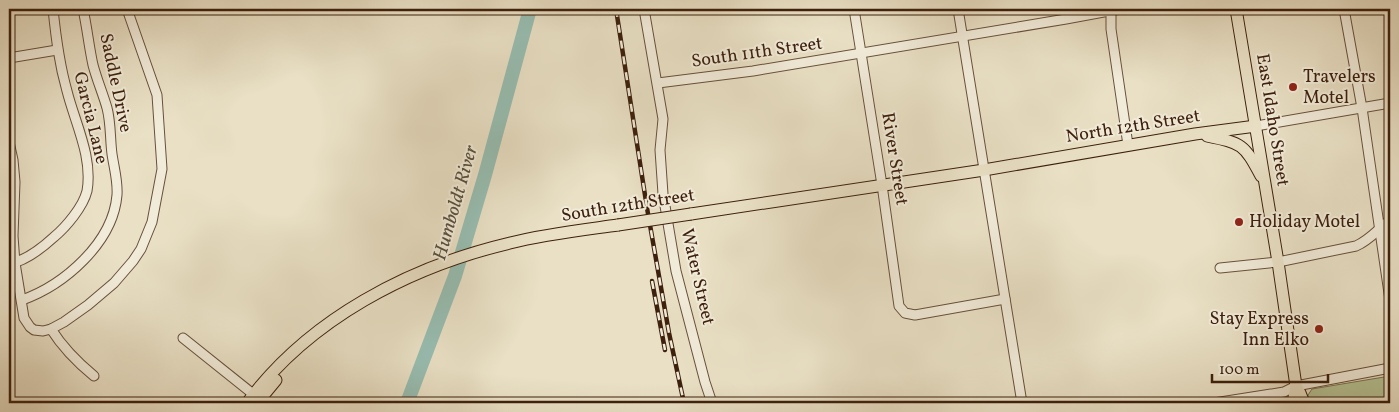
<svg xmlns="http://www.w3.org/2000/svg" width="1399" height="412" font-family="Vollkorn,serif">
<style>
.green{fill:#b6c295;stroke:#7a7151}
.lines{fill:none;stroke-linecap:round;stroke-linejoin:round}
.river{stroke:#97bdb1;stroke-width:14}
.minor-casing{stroke:#68503b;stroke-width:11}
.major-casing{stroke:#3d200d;stroke-width:13}
.minor{stroke:#f1ebd9;stroke-width:9}
.major{stroke:#e9e0c5;stroke-width:11}
.rail-casing{stroke:#3d200d;stroke-width:4.5}
.rail{stroke:#f1ebd9;stroke-width:2.5;stroke-dasharray:8;stroke-linecap:butt}
.major-bridge-casing{stroke:#3d200d;stroke-width:13;stroke-linecap:butt}
.major-bridge{stroke:#e9e0c5;stroke-width:11}
.poi-dot{fill:#8f2418;stroke:#f1ebd9;stroke-width:2}
.labels{text-anchor:middle;dominant-baseline:central;stroke-width:4;stroke-linejoin:round;paint-order:stroke}
.street-label{font-size:18px;fill:#3d200d;stroke:#f1ebd9}
.poi-label{font-size:18px;fill:#3d200d;stroke:#f1ebd9;text-anchor:start}
.water-label{font-size:19px;font-style:italic;fill:#584f3e;stroke:#f1ebd9}
</style>
<rect width="100%" height="100%" fill="#e9e0c5"/>
<filter id="stains"><feTurbulence type="fractalNoise" baseFrequency=".004" numOctaves="4"/><feColorMatrix values="0 0 0 0 .2 0 0 0 0 .09 0 0 0 0 .02 0 0 0 .5 -.17"/></filter>
<radialGradient id="worn" r=".72"><stop offset=".6" stop-color="#630" stop-opacity="0"/><stop offset="1" stop-color="#630" stop-opacity=".3"/></radialGradient>
<!-- green -->
<polygon class="green" points="1390,376 1390,403 1309,403 1308,395 1312,389"/>
<g class="lines">
<!-- river -->
<polyline class="river" points="407,403 455,276 485,175 530,9"/>
<defs>
<g id="minor">
<polyline points="644,9 663,119 660,150 663,194 676,271 705,382 712,403"/>
<polyline points="854,9 882,185 899,306 905,313 915,315 1005,299"/>
<polyline points="958,9 1022,403"/>
<polyline points="1111,9 1111,29 1128,145"/>
<polyline points="1344,9 1362,108 1390,300"/>
<polyline points="9,58 57,50"/>
<polyline points="658,83 753,71 1066,19 1120,9"/>
<polyline points="1256,126 1390,103"/>
<polyline points="9,142 13,160 15,182 13,236 15,263 24,318 30,327 34,330 43,331 51,329 64,322 88,305 114,283 133,261 141,249 152,222 162,169 157,95 127,9"/>
<path d="M 9,264 C 25,261 42,248 54,237 C 66,227 83,207 87,191 C 93,157 75,123 67,91 C 59,63 56,38 53,9"/>
<path d="M 1220,268 L 1278,262 L 1356,246 C 1370,240 1378,229 1390,220"/>
<path d="M 22,300 C 64,285 113,243 117,195 C 118,181 114,168 112,154 C 110,139 111,123 107,108 C 103,94 97,80 93,65 C 89,47 87,27 83,9"/>
<path d="M 51,329 C 63,348 77,362 94,376"/>
<polyline points="183,338 258,398"/>
<polyline points="1214,403 1284,392 1296,386 1390,368"/>
</g>
<g id="major">
<polyline points="1236,9 1278,262 1296,386 1293,403"/>
<path d="M 1207,136 C 1242,143 1244,144 1261,176"/>
<polyline points="691,214 984,170 1195,134 1256,126"/>
<polyline points="1296,386 1300,393 1304,403"/>
<path d="M 247,403 C 309,319 409,267 510,243 C 545,234 582,230 618,225"/>
<polyline points="257,403 276,380"/>
</g>
</defs>
<!-- minor casing -->
<use href="#minor" class="minor-casing"/>
<!-- major casing -->
<use href="#major" class="major-casing"/>
<!-- minor -->
<use href="#minor" class="minor"/>
<!-- major -->
<use href="#major" class="major"/>
<defs>
<g id="rail">
<polyline points="616,9 647,208 669,333 684,403"/>
<polyline points="652,281 665,350"/>
</g>
</defs>
<!-- rail casing -->
<use href="#rail" class="rail-casing"/>
<!-- rail -->
<use href="#rail" class="rail"/>
<defs>
<polyline id="major-bridge" points="618,225 691,214"/>
</defs>
<!-- major-bridge casing -->
<use href="#major-bridge" class="major-bridge-casing"/>
<!-- major-bridge -->
<use href="#major-bridge" class="major-bridge"/>
</g>
<!-- markers -->
<g class="poi-dot">
<circle cx="1293" cy="87" r="5"/>
<circle cx="1239" cy="222" r="5"/>
<circle cx="1319" cy="329" r="5"/>
</g>
<g class="labels">
<!-- street labels -->
<g class="street-label">
<text transform="translate(757 53) rotate(-8)">South 11th Street</text>
<text transform="translate(115 83) rotate(78)">Saddle Drive</text>
<text transform="translate(90 118) rotate(76)">Garcia Lane</text>
<text transform="translate(1272 120) rotate(81)">East Idaho Street</text>
<text transform="translate(1133 127) rotate(-9)">North 12th Street</text>
<text transform="translate(894 159) rotate(81)">River Street</text>
<text transform="translate(628 206) rotate(-9)">South 12th Street</text>
<text transform="translate(697 277) rotate(77)">Water Street</text>
</g>
<!-- poi labels -->
<g class="poi-label">
<text x="1303" y="77">Travelers<tspan x="1303" dy="21">Motel</tspan></text>
<text x="1249" y="222">Holiday Motel</text>
<text x="1309" y="319" text-anchor="end">Stay Express<tspan x="1309" dy="21">Inn Elko</tspan></text>
</g>
<!-- water labels -->
<g class="water-label">
<text transform="translate(456 203) rotate(-74)">Humboldt River</text>
</g>
</g>
<!-- margin -->
<rect width="1399" height="412" fill="none" stroke="#e9e0c5" stroke-width="30"/>
<rect x="10" y="10" width="1379" height="392" fill="none" stroke="#3d200d" stroke-width="2.5"/>
<rect x="15" y="15" width="1369" height="382" fill="none" stroke="#3d200d"/>
<!-- scale -->
<path d="M1212 374v8h116v-8" fill="none" stroke="#3d200d" stroke-width="2.5"/>
<text x="1219" y="374" font-size="15" fill="#3d200d" stroke="#f1ebd9" stroke-width="4" paint-order="stroke">100 m</text>
<rect width="100%" height="100%" filter="url(#stains)"/>
<rect width="100%" height="100%" fill="url(#worn)"/>
</svg>
